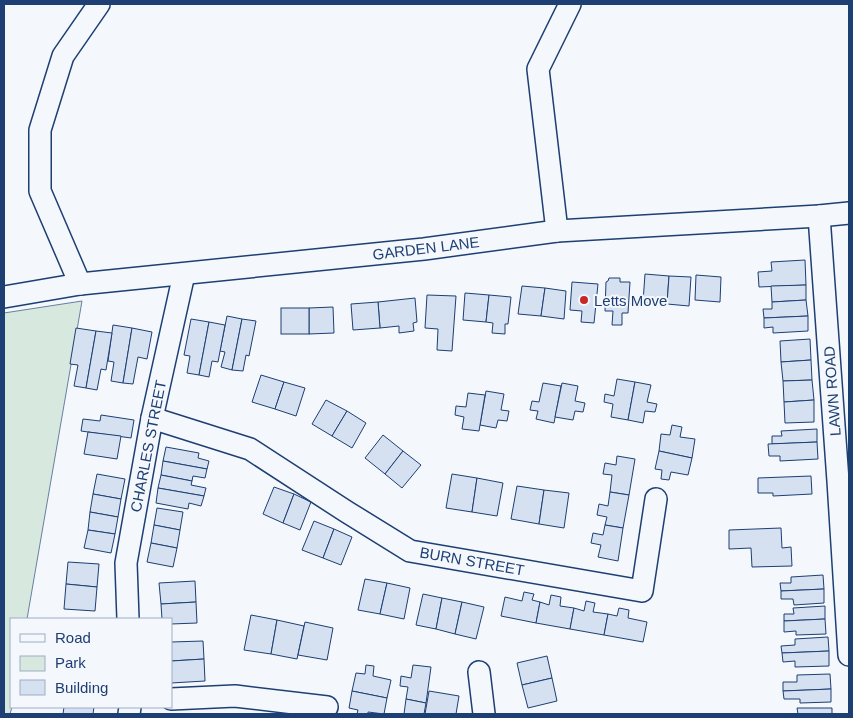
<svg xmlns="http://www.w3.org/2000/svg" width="853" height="718" font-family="Helvetica,sans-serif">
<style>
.green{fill:#d7e8df;stroke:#687fa3}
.building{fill:#d5e0f0;stroke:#1d3f73}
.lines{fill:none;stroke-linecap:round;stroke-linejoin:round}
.minor-casing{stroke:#1d3f73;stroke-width:24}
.minor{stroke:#f4f7fb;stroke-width:21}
.poi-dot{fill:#c62828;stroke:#f4f7fb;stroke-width:2}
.labels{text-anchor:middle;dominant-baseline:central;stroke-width:4;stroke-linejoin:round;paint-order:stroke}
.street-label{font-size:15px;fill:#1d3f73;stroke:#f4f7fb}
.poi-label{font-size:15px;fill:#1d3f73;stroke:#f4f7fb;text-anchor:start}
</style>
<rect width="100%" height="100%" fill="#f4f7fb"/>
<!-- green -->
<polygon class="green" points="82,301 27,619 11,619 12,707 10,714 4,714 4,313"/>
<!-- building -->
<g class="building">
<polygon points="805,260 806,285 759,287 758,272 772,271 771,262"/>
<polygon points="645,274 669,276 667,304 643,302"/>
<polygon points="696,275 721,277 720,302 695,300"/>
<polygon points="669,276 691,277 689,306 667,304"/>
<polygon points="609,278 620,278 620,282 630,282 628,313 622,313 622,325 612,325 613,311 605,311 606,282 608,281"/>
<polygon points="572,282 598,284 594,323 581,322 582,311 570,310"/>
<polygon points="806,285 806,300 772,302 771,286"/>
<polygon points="522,286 545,288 541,316 518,314"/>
<polygon points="545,288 566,291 564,319 541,316"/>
<polygon points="465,293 489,295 486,322 463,320"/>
<polygon points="427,295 456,296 452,351 437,350 438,329 425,328"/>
<polygon points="489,295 511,297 508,324 505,324 505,334 492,333 493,323 486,322"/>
<polygon points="415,298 417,322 413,323 414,331 399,333 399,326 380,328 378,302"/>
<polygon points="806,300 808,316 764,318 763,309 772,309 772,302"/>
<polygon points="378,302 380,328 353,330 351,304"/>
<polygon points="333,307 334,333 309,334 309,308"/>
<rect x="281" y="308" width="28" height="26"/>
<polygon points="227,316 242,319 232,370 221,367 225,352 220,351"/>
<polygon points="808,316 808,331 773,333 773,327 764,328 764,318"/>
<polygon points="191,319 209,322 199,375 187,373 190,356 184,355"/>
<polygon points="242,319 256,321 249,356 246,355 243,371 232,370"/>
<polygon points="209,322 225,325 218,362 212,361 209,377 199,375"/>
<polygon points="113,325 132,328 123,383 111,381 114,362 108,361"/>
<polygon points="76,328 96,331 86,388 74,386 78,365 70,364"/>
<polygon points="132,328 152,332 147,359 138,357 133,384 123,383"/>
<polygon points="96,331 112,333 106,370 101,369 97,390 86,388"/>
<polygon points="810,339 811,360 781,362 780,341"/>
<polygon points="811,360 812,380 783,381 781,362"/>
<polygon points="261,375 284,382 275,409 252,402"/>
<polygon points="617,379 635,382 628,420 611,417 613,404 604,402 605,394 614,396"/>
<polygon points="812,380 814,400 784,402 783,381"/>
<polygon points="284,382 305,388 296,416 275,409"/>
<polygon points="635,382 651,385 647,402 657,404 655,412 645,411 643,423 628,420"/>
<polygon points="543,383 561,386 554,423 536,419 538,411 530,410 532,401 539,402"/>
<polygon points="562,383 578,386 575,401 585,403 583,412 575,411 573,420 555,417"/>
<polygon points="486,391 504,394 501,410 509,411 507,421 498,420 496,428 480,425"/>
<polygon points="468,393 485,395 479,431 462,429 464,417 455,415 456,406 466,407"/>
<polygon points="326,400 347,411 332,436 312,424"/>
<polygon points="814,400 814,422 785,423 784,402"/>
<polygon points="347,411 366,423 352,448 332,436"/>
<polygon points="101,415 134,420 131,438 81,431 83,419 100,421"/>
<polygon points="672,425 682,427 680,437 695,439 692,458 659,451 661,434 670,435"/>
<polygon points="817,429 817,442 772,444 772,436 782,436 781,431"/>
<polygon points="88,432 121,436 117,459 84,454"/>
<polygon points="383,435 403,451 385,474 365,458"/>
<polygon points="817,442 818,459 780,461 780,456 769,456 768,444"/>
<polygon points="166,447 199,453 198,458 209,461 207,469 163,461"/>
<polygon points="403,451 421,465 402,488 385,474"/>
<polygon points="659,451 692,458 688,475 671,472 669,480 661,479 662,470 655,469"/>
<polygon points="617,456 635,459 629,495 610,492 612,475 603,474 605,463 616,465"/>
<polygon points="163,461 207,469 205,478 193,476 192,481 161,475"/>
<polygon points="97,474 125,479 121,499 93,494"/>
<polygon points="452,474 477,478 472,512 446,508"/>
<polygon points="161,475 192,481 191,485 206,488 204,496 158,488"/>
<polygon points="811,476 812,494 773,496 773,493 758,493 758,478"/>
<polygon points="477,478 503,483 497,516 472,512"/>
<polygon points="517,486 544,490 539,524 511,519"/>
<polygon points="274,487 294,494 283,523 263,514"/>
<polygon points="158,488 204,496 201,506 189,503 188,509 156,503"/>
<polygon points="544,490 569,493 564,528 539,524"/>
<polygon points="610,492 629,495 623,528 605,525 607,517 597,515 599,504 608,506"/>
<polygon points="93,494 121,499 118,517 90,512"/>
<polygon points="294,494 311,502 300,530 283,523"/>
<polygon points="157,508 183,512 180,530 154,525"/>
<polygon points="90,512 118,517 115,534 88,530"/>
<polygon points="314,521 334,529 323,558 302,550"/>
<polygon points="154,525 180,530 177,548 151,543"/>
<polygon points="605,525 623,528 618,561 598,557 601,545 591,543 593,533 603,535"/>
<polygon points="781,528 782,548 791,547 792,566 752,567 751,548 729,549 729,530"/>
<polygon points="334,529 352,537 341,565 323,558"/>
<polygon points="88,530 115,534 111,553 84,548"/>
<polygon points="151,543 177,548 173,567 147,562"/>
<polygon points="68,562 99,564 97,587 66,584"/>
<polygon points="823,575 824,589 781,591 780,583 791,583 791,577"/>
<polygon points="365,579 387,583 380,614 358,610"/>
<polygon points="195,581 196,602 161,604 159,583"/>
<polygon points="387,583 410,588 404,619 380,614"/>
<polygon points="66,584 97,587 95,611 64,609"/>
<polygon points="824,589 824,603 794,605 793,599 781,599 781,591"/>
<polygon points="524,592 534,594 532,600 540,602 536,623 501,616 505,597 522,601"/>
<polygon points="423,594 442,598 436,629 416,625"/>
<polygon points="551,595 561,597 560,606 574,608 570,629 536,623 540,602 549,605"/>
<polygon points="442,598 462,602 455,634 436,629"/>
<polygon points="586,601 595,603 593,612 608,614 604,635 570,629 574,608 584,611"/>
<polygon points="196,602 197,623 171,624 171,619 162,619 161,604"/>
<polygon points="462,602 484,607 476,639 455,634"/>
<polygon points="825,606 825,619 784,621 784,614 794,614 793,608"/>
<polygon points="619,608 629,610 628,618 647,622 643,642 604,635 608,614 617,616"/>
<polygon points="251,615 277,620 271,654 244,650"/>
<polygon points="825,619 826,634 796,635 796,631 784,632 784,621"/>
<polygon points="277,620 304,626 297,659 271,654"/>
<polygon points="305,622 333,628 327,660 298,655"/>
<polygon points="828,637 829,651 782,653 781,646 795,645 795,639"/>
<polygon points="203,641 204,659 171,661 171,642"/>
<polygon points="829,651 829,666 795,667 795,661 783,662 782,653"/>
<polygon points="547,656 552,678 522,685 517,663"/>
<polygon points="204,659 205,681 171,683 171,661"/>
<polygon points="366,665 374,666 373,676 391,680 387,698 352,691 356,673 365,674"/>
<polygon points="413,665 431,667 426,703 406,699 408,687 400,686 401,676 411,678"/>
<polygon points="830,674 831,689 783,691 783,682 797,682 797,675"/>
<polygon points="552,678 557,701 528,708 522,685"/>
<polygon points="831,689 831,702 800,703 800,699 784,699 783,691"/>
<polygon points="352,691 387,698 384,714 368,712 368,714 357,714 358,710 349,708"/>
<polygon points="429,691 459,696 456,714 425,714"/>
<polygon points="406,699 426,703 424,714 404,714"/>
<polygon points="64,707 94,707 93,714 63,714"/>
<polygon points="797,708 832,708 832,714 798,714"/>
</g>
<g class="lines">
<defs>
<g id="minor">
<polyline points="819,216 838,481 849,655"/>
<polyline points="557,231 538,69 570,4"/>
<polyline points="80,284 40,191 40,130 63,56 99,4"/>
<polyline points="4,297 80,284 424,249 557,231 819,216 849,213"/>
<polyline points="152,418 250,449 347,512 410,551 642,591 656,499"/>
<polyline points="128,619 126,563 152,418 184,274"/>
<polyline points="479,672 484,714"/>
<polyline points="171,699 235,696 327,707"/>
<polyline points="129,714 130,707"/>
</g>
</defs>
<!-- minor casing -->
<use href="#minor" class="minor-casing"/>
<!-- minor -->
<use href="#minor" class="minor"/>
</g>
<!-- markers -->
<circle class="poi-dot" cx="584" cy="300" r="5"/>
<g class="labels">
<!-- street labels -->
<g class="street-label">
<text transform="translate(426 248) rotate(-7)">GARDEN LANE</text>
<text transform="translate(832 391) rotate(-94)">LAWN ROAD</text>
<text transform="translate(148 446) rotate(-79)">CHARLES STREET</text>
<text transform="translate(472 561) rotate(10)">BURN STREET</text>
</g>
<!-- poi labels -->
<g class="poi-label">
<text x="594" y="300">Letts Move</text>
</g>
</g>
<!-- border -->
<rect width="853" height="718" fill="none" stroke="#1d3f73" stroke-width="10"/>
<!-- legend -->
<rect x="10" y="618" width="162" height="90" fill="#f4f7fb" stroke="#9eadc5"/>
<rect x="20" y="634" width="25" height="8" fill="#f4f7fb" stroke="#9eadc5"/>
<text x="55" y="643" font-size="15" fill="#1d3f73">Road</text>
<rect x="20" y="656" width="25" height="15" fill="#d7e8df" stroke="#9eadc5"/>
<text x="55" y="668" font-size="15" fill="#1d3f73">Park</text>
<rect x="20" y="680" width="25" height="15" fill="#d5e0f0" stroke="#9eadc5"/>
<text x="55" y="693" font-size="15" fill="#1d3f73">Building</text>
</svg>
